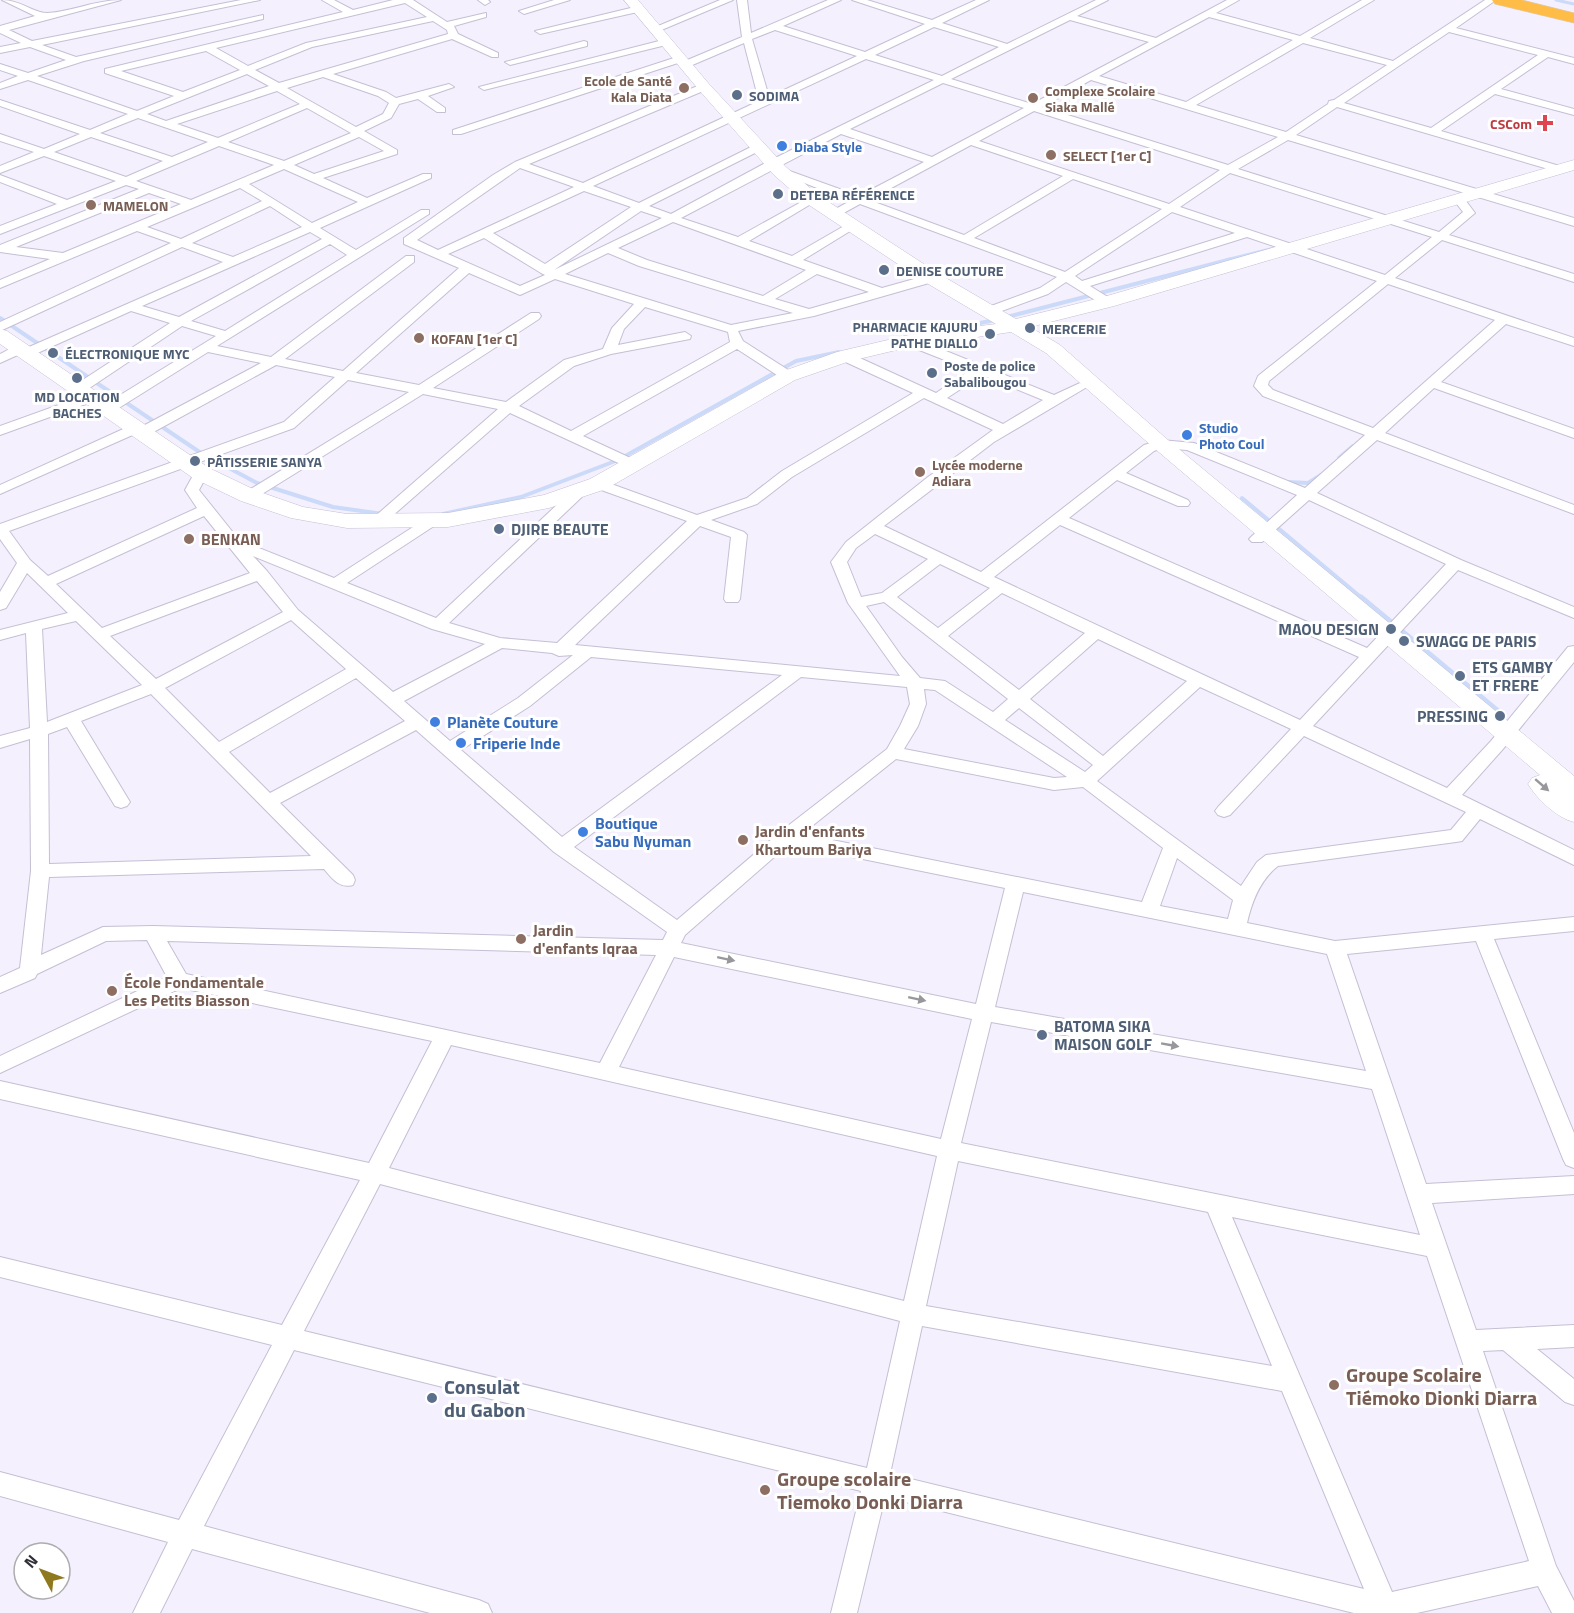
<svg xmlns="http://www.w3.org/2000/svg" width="1574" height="1613" font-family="'Titillium Web',sans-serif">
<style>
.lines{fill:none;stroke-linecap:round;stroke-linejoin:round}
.stream-far2{stroke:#cbdaf9;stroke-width:3}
.stream-far1{stroke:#cbdaf9;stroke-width:4}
.stream{stroke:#cbdaf9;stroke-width:5}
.street-casing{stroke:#c5bfd4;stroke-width:2}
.secondary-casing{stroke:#c5bfd4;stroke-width:1}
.highway-casing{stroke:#d2d1d3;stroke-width:1}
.street{fill:#fff;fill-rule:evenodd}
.secondary{fill:#fff;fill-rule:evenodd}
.highway{fill:#ffbd48;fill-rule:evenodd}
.oneway{fill:#98979b}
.education-dot{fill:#8d6e63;stroke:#fff;stroke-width:2}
.service-dot{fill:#5c6f8a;stroke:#fff;stroke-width:2}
.health-dot{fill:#e0444e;stroke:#fff;stroke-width:2}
.shop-dot{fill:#3f7fe0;stroke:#fff;stroke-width:2}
.labels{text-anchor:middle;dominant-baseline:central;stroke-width:6;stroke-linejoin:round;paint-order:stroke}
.far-education-label{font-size:14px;font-weight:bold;fill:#785e54;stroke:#fff;text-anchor:start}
.far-service-label{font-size:14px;font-weight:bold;fill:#4e5e75;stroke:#fff;text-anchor:start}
.far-health-label{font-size:14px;font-weight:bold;fill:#be3a42;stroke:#fff;text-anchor:end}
.far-shop-label{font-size:14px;font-weight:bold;fill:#366cbe;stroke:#fff;text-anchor:start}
.service-label{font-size:16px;font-weight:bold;fill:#4e5e75;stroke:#fff;text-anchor:start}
.education-label{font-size:16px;font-weight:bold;fill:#785e54;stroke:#fff;text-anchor:start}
.shop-label{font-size:16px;font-weight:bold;fill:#366cbe;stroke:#fff;text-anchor:start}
.near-education-label{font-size:20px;font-weight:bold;fill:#785e54;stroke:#fff;text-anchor:start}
.near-service-label{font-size:20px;font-weight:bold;fill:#4e5e75;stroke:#fff;text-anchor:start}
</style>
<rect width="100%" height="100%" fill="#f4f0fd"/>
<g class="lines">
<!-- stream-far2 -->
<g class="stream-far2">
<polyline points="1556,0 1574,4"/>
<polyline points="1226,260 1274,248"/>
</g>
<!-- stream-far1 -->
<g class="stream-far1">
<polyline points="1007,317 1232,259"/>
<polyline points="0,318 201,453 257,483 333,507 383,514"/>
<polyline points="936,332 995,320"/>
<polyline points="1339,458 1353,446"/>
<polyline points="1288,482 1308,483 1321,475"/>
<polyline points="1242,498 1363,599"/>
<polyline points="443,514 521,497 618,460 796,361 839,352"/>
</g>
<!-- stream -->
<polyline class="stream" points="1361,597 1498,711"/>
<defs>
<g id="street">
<path d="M 2,0 C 20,0 34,13 47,13 C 71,12 95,0 121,0 L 9,30 L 32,41 L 241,0 L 260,0 L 42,45 L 76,57 L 263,15 L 263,19 L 84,61 L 37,76 L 137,111 L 174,96 L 105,73 L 105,69 L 343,12 L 322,0 L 334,0 L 353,10 L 393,0 L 413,0 L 447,22 L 486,13 L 486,17 L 454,26 L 458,34 L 498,53 L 498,57 L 492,57 L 452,39 L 333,74 L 386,92 L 396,98 L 449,84 L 454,87 L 428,96 L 445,108 L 445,112 L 437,112 L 418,99 L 399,104 L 391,118 L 364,131 L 397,150 L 397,154 L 323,178 L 367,198 L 423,174 L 431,174 L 431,178 L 320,228 L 356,250 L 421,210 L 429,210 L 429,214 L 217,346 L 271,357 L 406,256 L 414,256 L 414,262 L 285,359 L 343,371 L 459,268 L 404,244 L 404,238 L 493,175 L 515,162 L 700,85 L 708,85 L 708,89 L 529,164 L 583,183 L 759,101 L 744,43 L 690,66 L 682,66 L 681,64 L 684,61 L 461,134 L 453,134 L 453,130 L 677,57 L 685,57 L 685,61 L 742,37 L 737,0 L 747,0 L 751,33 L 828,0 L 841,0 L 783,26 L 865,52 L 925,24 L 852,0 L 867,0 L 932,20 L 976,0 L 989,0 L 942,23 L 1007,44 L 1096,0 L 1108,0 L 1077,16 L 1156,38 L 1227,0 L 1239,0 L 1216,13 L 1300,36 L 1362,0 L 1374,0 L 1310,38 L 1393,61 L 1485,0 L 1496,0 L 1456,28 L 1574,58 L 1574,64 L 1548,57 L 1501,89 L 1574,109 L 1574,115 L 1495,94 L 1441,131 L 1563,167 L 1563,171 L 1555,171 L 1337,107 L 1296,135 L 1574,218 L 1574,226 L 1288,140 L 1238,169 L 1439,232 L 1463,212 L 1453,199 L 1459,196 L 1463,197 L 1475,213 L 1449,235 L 1574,274 L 1574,282 L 1442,240 L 1395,278 L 1574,338 L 1574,346 L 1506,324 L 1441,382 L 1574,429 L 1574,438 L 1434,388 L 1385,433 L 1574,505 L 1574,514 L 1377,440 L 1317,493 L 1461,560 L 1574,607 L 1574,618 L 1458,570 L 1313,726 L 1447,788 L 1491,741 L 1568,647 L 1574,646 L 1574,662 L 1503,749 L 1462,795 L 1574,850 L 1574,865 L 1480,819 L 1462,841 L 1456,842 L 1278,866 C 1260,880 1252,901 1247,923 L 1335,941 L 1574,917 L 1574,931 L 1494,939 L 1574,1133 L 1574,1168 L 1566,1165 L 1563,1159 L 1476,941 L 1347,954 L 1426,1184 L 1574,1176 L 1574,1194 L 1432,1203 L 1476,1330 L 1574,1325 L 1574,1347 L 1537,1349 L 1574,1379 L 1574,1405 L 1565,1402 L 1503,1350 L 1483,1351 L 1556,1566 L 1574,1601 L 1574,1613 L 1552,1613 L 1538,1586 L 1417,1613 L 1354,1613 L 885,1497 L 857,1613 L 831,1613 L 861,1491 L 294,1350 L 204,1526 L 479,1600 L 488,1604 L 492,1613 L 430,1613 L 192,1549 L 160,1613 L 133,1613 L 168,1542 L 0,1496 L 0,1472 L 179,1520 L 272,1345 L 0,1277 L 0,1257 L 282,1325 L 360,1180 L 0,1099 L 0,1081 L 369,1163 L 432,1041 L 181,988 L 0,1073 L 0,1056 L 167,977 L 147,940 L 106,941 L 37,974 L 35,978 L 0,993 L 0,977 L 20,968 L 31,871 L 30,739 L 0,748 L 0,736 L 30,728 L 26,633 L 0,640 L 0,630 L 68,613 L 27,573 L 6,608 L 0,610 L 0,592 L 17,563 L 0,539 L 0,524 L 284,422 L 335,377 L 276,365 L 148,435 L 143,436 L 137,433 L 0,494 L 0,485 L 132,425 L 137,424 L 143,426 L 261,363 L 208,352 L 114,411 L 104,411 L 102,408 L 104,405 L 216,336 L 182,326 L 85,391 L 75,391 L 73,388 L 75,385 L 170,323 L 131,311 L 33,355 L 22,353 L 0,363 L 0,354 C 9,350 20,341 29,347 L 223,262 L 182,247 L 0,331 L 0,322 L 171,243 L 137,231 L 0,288 L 0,280 L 50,259 L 0,252 L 0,245 L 139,189 L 126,185 L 0,234 L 0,226 L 57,204 L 0,182 L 0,175 L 67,200 L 116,181 L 44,156 L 0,173 L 0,166 L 34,152 L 0,141 L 0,134 L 44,149 L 80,134 L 0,106 L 0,100 L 90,130 L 128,114 L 28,80 L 0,89 L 0,83 L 18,76 L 0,70 L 0,64 L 28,73 L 66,60 L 30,47 L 0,53 L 0,47 L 21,43 L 0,33 L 0,26 L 35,16 ZM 405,3 L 427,17 L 306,43 L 248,66 L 216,48 ZM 1209,17 L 1293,40 L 1186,102 L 1099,76 ZM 1070,20 L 1149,42 L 1032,104 L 951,79 ZM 433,21 L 447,30 L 448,34 L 279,83 L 255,70 L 312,47 ZM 934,27 L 999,47 L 942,76 L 875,55 ZM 775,30 L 857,56 L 769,97 L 752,39 ZM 1449,32 L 1538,55 L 1431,128 L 1344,103 ZM 1303,43 L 1387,65 L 1334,100 L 1329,101 L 1328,104 L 1286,132 L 1196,105 ZM 206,51 L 240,70 L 183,92 L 121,71 ZM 866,59 L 934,80 L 769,161 L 671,214 L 649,206 L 763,149 L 763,145 L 755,145 L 639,203 L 593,186 ZM 247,74 L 269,86 L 166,121 L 147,114 ZM 323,77 L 378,96 L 389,103 L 383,114 L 356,127 L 287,88 ZM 1091,80 L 1278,137 L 1228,165 L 1042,107 ZM 943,83 L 1024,108 L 932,157 L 850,129 ZM 277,91 L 300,104 L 218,138 L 177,124 ZM 307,108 L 351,133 L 284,161 L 228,142 ZM 1034,111 L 1220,170 L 1169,204 L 979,141 ZM 138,118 L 208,142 L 172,157 L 100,133 ZM 841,134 L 924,162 L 859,196 L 784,169 L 780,168 L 774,171 L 850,201 L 830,212 L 830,216 L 838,216 L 860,204 L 1057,277 L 1040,288 L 983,309 L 981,312 L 983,315 L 991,315 L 1048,294 L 1066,282 L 1103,305 L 1111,305 L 1113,302 L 1111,299 L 1090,286 L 1247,237 L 1377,281 L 1258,376 L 1254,386 L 1263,396 L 1365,435 L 1305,488 L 1194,443 L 1161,440 L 1144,445 L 981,572 L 884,526 L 994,442 L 1087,387 L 1080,383 L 1054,395 L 914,338 L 904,338 L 903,341 L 904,344 L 970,370 L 936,393 L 849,353 L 839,353 L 837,356 L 839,359 L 913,393 L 782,471 L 747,498 L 697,515 L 603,481 L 593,481 L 591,484 L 593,487 L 687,521 L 557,643 L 500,638 L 449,623 L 586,493 L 588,490 L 586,487 L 576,487 L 436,618 L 347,583 L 437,524 L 439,521 L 437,518 L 427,518 L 334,578 L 239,540 L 199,490 L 208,473 L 201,469 L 196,470 L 185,490 L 197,508 L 48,576 L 30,560 L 9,531 L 294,428 L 348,380 L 409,392 L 244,493 L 242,496 L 244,499 L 254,499 L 423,394 L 498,409 L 372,519 L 370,522 L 372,525 L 382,525 L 510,413 L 627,467 L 637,467 L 639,464 L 637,461 L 583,436 L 737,349 L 783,379 L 793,379 L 795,376 L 793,373 L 743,341 L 738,331 L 814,316 L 936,281 L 938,278 L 932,274 L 882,288 L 803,260 L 855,228 L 857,226 L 851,222 L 792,256 L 749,241 L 816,201 L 818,199 L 812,196 L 738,237 L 681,218 ZM 91,137 L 163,161 L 126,177 L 54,152 ZM 359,137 L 384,151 L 314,174 L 294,165 ZM 971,145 L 1063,176 L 964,235 L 869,200 ZM 219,146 L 274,165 L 191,200 L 136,181 ZM 520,168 L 574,187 L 438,250 L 417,240 ZM 284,169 L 358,202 L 312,223 L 249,184 ZM 1230,173 L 1432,237 L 1385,275 L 1180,207 ZM 1073,179 L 1162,209 L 1065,272 L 974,238 ZM 240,188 L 262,201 L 181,239 L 147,227 ZM 584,191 L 631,207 L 545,264 L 493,233 ZM 149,193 L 181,204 L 63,253 L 16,247 ZM 270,206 L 302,227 L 233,257 L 192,243 ZM 641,211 L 662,218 L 554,270 ZM 1172,212 L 1235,233 L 1082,281 L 1075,276 ZM 673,222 L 806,270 L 763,296 L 647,260 L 618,248 ZM 310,232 L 322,239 L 179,317 L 142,306 ZM 484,238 L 541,273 L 545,275 L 520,286 L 448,254 ZM 330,244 L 347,255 L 225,331 L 191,321 ZM 608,253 L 639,266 L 793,313 L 731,325 L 565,274 ZM 469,273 L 520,295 L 555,279 L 634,304 L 612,328 L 603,349 L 564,360 L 506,402 L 433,388 L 539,319 L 541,316 L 539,313 L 531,313 L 419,385 L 356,373 ZM 817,274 L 869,292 L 809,309 L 775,299 ZM 1388,284 L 1495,320 L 1373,428 L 1273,390 L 1268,385 L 1269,381 ZM 645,307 L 728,332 L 730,342 L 571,431 L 519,406 L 574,366 L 611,354 L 690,339 L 691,336 L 685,332 L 618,345 L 624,329 ZM 982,375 L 1043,400 L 1003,424 L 947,398 ZM 924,398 L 993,430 L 928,477 L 846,542 L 831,562 L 848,603 L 900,676 L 575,645 L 700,526 L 731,537 L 724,599 L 726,602 L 738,602 L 740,599 L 747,535 L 744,532 L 711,520 L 757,504 L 792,477 ZM 1162,448 L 1187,450 L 1297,495 L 1252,536 L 1249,539 L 1252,542 L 1262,542 L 1309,500 L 1446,564 L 1367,648 L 1069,518 L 1117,480 L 1178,506 L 1188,506 L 1190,503 L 1188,500 L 1126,473 L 1154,451 ZM 204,516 L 250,573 L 102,628 L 56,584 ZM 1060,525 L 1359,657 L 1300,720 L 994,577 ZM 875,534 L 928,559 L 882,593 L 861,597 L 847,562 L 856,548 ZM 253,556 L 432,629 L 485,644 L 393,692 L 298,610 L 267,571 ZM 940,564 L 990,588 L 938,628 L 897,597 ZM 257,581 L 283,612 L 156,679 L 110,636 ZM 1002,593 L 1085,633 L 1019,690 L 948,636 ZM 884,602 L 1008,699 L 993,712 L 945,681 L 920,678 L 902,657 L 866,606 ZM 291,620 L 346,669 L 219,742 L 165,688 ZM 76,621 L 142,685 L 47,722 L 42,629 ZM 1098,639 L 1187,681 L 1103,756 L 1030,699 ZM 502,648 L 552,653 L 559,656 L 573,655 L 518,698 L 450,741 L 404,701 ZM 591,657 L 782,675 L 562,837 L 461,750 L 530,706 ZM 801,677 L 907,687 L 910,704 L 900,726 L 887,749 L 780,832 L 677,920 L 574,847 ZM 356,678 L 405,721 L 270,793 L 229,752 ZM 1200,687 L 1291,729 L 1218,807 L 1215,811 L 1218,815 L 1224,817 L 1230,815 L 1304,736 L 1466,812 L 1451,830 L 1266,855 L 1257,862 L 1241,886 L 1097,781 ZM 924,689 L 935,690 L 1067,777 L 1054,778 L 904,749 L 918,726 L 926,704 ZM 151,694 L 311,856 L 49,864 L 48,734 L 67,727 L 115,806 L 121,808 L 127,806 L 130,802 L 81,721 ZM 1019,708 L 1093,765 L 1085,772 L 1005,720 ZM 416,730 L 554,852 L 667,932 L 663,940 L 153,926 L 103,927 L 41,955 L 49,877 L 324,869 C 332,878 339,889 353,885 L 355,880 L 353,875 L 280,803 ZM 896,759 L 1054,790 L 1083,787 L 1163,848 L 1142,902 L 802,834 ZM 789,844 L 1005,888 L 976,1004 L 681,943 L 685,935 ZM 1177,858 L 1233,900 L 1228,919 L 1160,906 ZM 1023,892 L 1327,954 L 1366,1071 L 995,1007 ZM 167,941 L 656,955 L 600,1063 L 186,974 ZM 674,957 L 972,1019 L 941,1139 L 619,1067 ZM 991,1022 L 1372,1089 L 1420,1235 L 961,1143 ZM 451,1045 L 937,1156 L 904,1301 L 389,1168 ZM 958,1161 L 1208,1212 L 1272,1366 L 926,1306 ZM 380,1184 L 900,1321 L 867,1468 L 304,1331 ZM 1232,1217 L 1427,1256 L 1529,1561 L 1392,1592 ZM 922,1326 L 1282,1391 L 1364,1589 L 890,1474 Z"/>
<polygon points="478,0 488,0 490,2 485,5"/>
<polygon points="554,0 570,0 524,14 519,11"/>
<polygon points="720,0 733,0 659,31 651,29"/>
<polygon points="639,6 642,7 642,11 540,34 535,31"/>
<polygon points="667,39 670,40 670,44 484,90 479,87"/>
<polygon points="584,41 587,42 587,46 510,65 505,62"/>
<polygon points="92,393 97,394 99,397 97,400 0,435 0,426"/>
</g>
<path id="secondary" d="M 624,0 L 638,0 L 709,84 L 786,167 L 818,195 L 939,274 L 1016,319 L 1100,298 L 1574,160 L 1574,170 L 1114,306 L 1030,327 L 1060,345 L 1168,440 L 1574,776 L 1574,822 C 1557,818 1537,799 1528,784 L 1532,778 L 1540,775 L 1154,448 L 1046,353 L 1011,332 L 909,347 L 850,361 L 795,380 L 606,489 L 549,508 L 448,527 L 347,528 L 291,518 L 241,501 L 193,478 L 0,344 L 0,329 L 7,331 L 209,468 L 257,491 L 303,507 L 347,514 L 448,513 L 544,495 L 590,479 L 781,372 L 837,352 L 909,335 L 996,324 L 925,282 L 806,203 L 774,175 L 699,90 Z"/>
<polygon id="highway" points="1492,0 1522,0 1574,13 1574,23 1495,4"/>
</defs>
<!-- street casing -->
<use href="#street" class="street-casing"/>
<!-- secondary casing -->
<use href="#secondary" class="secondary-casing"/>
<!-- highway casing -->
<use href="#highway" class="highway-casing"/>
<!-- street -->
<use href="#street" class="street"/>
<!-- secondary -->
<use href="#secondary" class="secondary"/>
<!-- highway -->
<use href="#highway" class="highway"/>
</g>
<!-- one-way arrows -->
<defs><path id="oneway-solid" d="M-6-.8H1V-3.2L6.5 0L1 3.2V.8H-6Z" transform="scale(1.5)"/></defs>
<g class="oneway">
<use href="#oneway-solid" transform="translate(1542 785) rotate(41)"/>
<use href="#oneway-solid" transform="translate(726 959) rotate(12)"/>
<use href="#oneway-solid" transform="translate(917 999) rotate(12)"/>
<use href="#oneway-solid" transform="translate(1170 1045) rotate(10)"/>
</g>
<!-- markers -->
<g class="education-dot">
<circle cx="684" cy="88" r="6"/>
<circle cx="1033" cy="98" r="6"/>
<circle cx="1051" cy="155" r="6"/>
<circle cx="91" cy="205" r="6"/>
<circle cx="419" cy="338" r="6"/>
<circle cx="920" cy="472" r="6"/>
<circle cx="189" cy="539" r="6"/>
<circle cx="743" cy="840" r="6"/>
<circle cx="521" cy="939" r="6"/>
<circle cx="112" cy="991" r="6"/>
<circle cx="1334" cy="1385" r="6"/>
<circle cx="765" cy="1490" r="6"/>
</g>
<g class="service-dot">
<circle cx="737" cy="95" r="6"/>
<circle cx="778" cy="194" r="6"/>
<circle cx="884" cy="270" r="6"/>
<circle cx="1030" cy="328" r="6"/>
<circle cx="990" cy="334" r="6"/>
<circle cx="53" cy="353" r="6"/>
<circle cx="932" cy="373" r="6"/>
<circle cx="77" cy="378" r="6"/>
<circle cx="195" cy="461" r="6"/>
<circle cx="499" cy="529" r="6"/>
<circle cx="1391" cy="629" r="6"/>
<circle cx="1404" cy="641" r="6"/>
<circle cx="1460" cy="676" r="6"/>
<circle cx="1500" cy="716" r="6"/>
<circle cx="1042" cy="1035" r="6"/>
<circle cx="432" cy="1398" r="6"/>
</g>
<path class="health-dot" d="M1542 114h6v6h6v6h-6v6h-6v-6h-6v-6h6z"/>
<g class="shop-dot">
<circle cx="782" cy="146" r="6"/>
<circle cx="1187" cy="435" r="6"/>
<circle cx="435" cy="722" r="6"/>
<circle cx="461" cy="743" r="6"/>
<circle cx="583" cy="832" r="6"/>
</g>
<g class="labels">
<!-- far-education labels -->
<g class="far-education-label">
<text x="672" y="80" text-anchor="end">Ecole de Santé<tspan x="672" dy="16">Kala Diata</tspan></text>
<text x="1045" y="90">Complexe Scolaire<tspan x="1045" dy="16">Siaka Mallé</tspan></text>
<text x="1063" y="155">SELECT [1er C]</text>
<text x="103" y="205">MAMELON</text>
<text x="431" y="338">KOFAN [1er C]</text>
<text x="932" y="464">Lycée moderne<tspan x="932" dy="16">Adiara</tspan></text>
</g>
<!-- far-service labels -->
<g class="far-service-label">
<text x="749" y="95">SODIMA</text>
<text x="790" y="194">DETEBA RÉFÉRENCE</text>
<text x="896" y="270">DENISE COUTURE</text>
<text x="978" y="326" text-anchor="end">PHARMACIE KAJURU<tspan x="978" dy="16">PATHE DIALLO</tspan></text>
<text x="1042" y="328">MERCERIE</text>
<text x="65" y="353">ÉLECTRONIQUE MYC</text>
<text x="944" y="365">Poste de police<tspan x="944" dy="16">Sabalibougou</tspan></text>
<text x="77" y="396" text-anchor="middle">MD LOCATION<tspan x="77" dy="16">BACHES</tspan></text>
<text x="207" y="461">PÂTISSERIE SANYA</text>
</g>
<!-- far-health labels -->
<g class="far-health-label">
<text x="1532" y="123">CSCom</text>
</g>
<!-- far-shop labels -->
<g class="far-shop-label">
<text x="794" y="146">Diaba Style</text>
<text x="1199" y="427">Studio<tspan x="1199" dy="16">Photo Coul</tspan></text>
</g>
<!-- service labels -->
<g class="service-label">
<text x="511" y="529">DJIRE BEAUTE</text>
<text x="1379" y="629" text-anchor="end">MAOU DESIGN</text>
<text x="1416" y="641">SWAGG DE PARIS</text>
<text x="1472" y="667">ETS GAMBY<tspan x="1472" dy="18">ET FRERE</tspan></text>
<text x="1488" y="716" text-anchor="end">PRESSING</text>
<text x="1054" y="1026">BATOMA SIKA<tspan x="1054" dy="18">MAISON GOLF</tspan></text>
</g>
<!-- education labels -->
<g class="education-label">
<text x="201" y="539">BENKAN</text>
<text x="755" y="831">Jardin d'enfants<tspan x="755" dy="18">Khartoum Bariya</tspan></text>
<text x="533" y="930">Jardin<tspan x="533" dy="18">d'enfants Iqraa</tspan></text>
<text x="124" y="982">École Fondamentale<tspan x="124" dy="18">Les Petits Biasson</tspan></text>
</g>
<!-- shop labels -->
<g class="shop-label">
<text x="447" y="722">Planète Couture</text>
<text x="473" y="743">Friperie Inde</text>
<text x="595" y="823">Boutique<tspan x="595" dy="18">Sabu Nyuman</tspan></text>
</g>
<!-- near-education labels -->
<g class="near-education-label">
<text x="1346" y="1374">Groupe Scolaire<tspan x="1346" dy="23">Tiémoko Dionki Diarra</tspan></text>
<text x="777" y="1478">Groupe scolaire<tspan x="777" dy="23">Tiemoko Donki Diarra</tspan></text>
</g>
<!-- near-service labels -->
<g class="near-service-label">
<text x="444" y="1386">Consulat<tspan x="444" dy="23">du Gabon</tspan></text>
</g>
</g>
<!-- north arrow -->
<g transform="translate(42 1571) rotate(311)"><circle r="28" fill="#ffffff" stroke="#adacaf" stroke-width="1.5"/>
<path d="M0-4.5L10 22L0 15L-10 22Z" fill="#8f791f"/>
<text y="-9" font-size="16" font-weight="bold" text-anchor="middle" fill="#312f37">N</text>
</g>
</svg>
